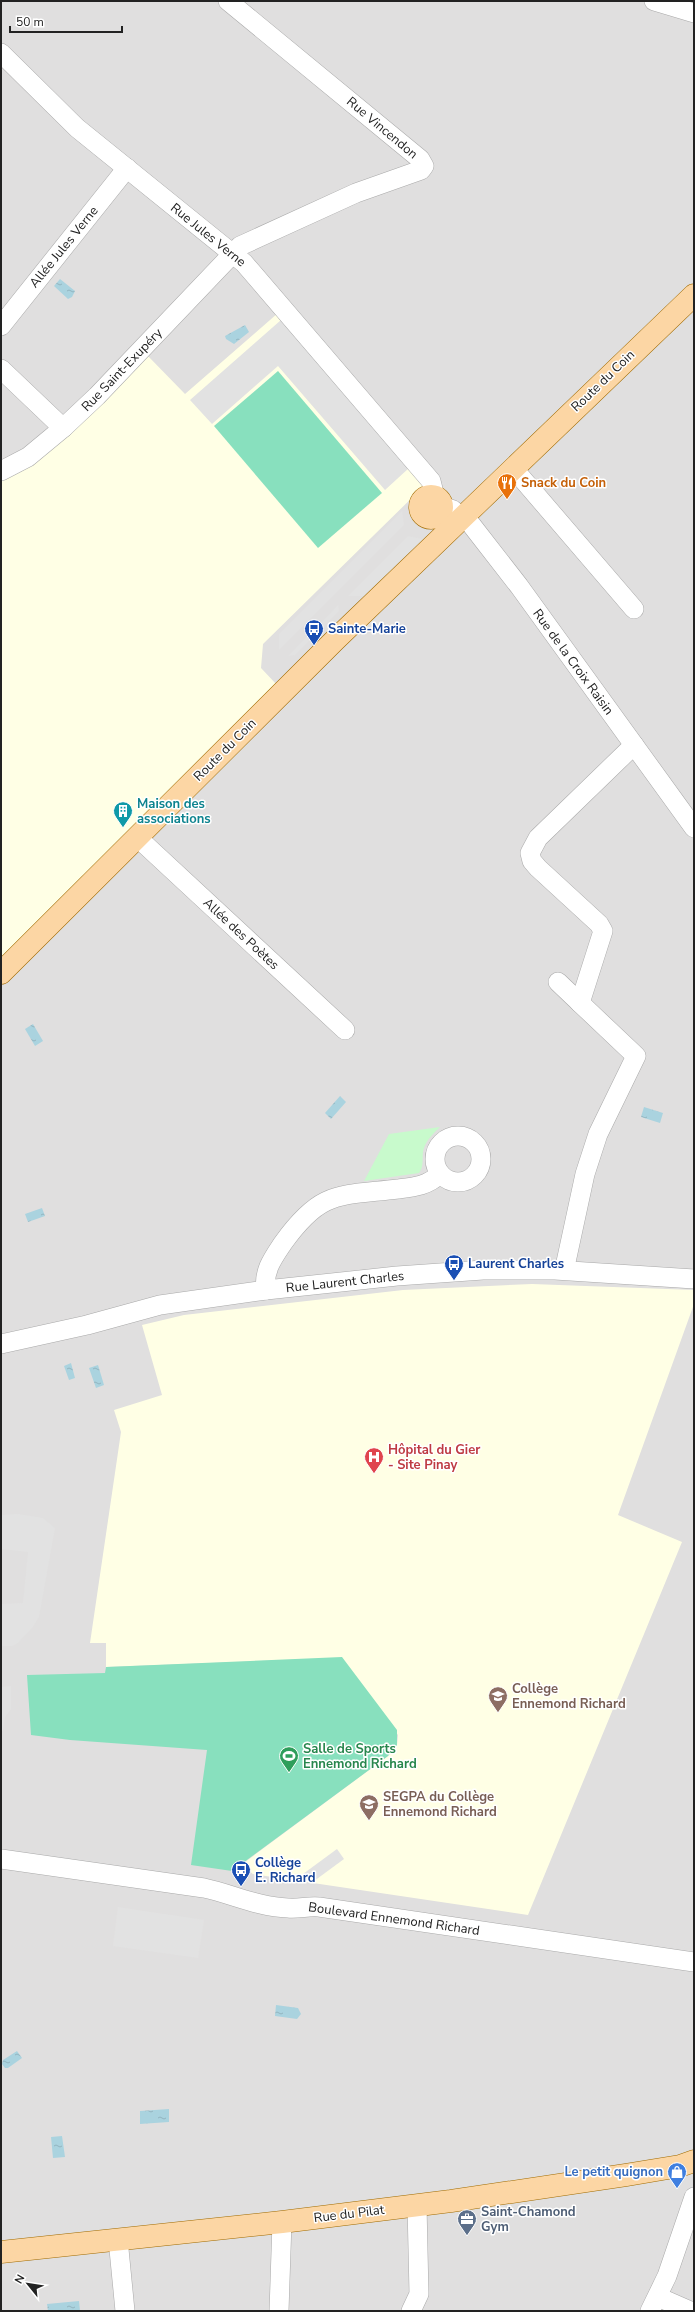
<svg xmlns="http://www.w3.org/2000/svg" width="695" height="2312" font-family="'Nunito Sans',sans-serif">
<style>
.residential{fill:#e0dfdf}
.education{fill:#ffffe5}
.park{fill:#c8facc}
.pitch{fill:#88e0be}
.parking{fill:#e2e2e2}
.water{fill:url(#water-ripples)}
.lines{fill:none;stroke-linecap:round;stroke-linejoin:round}
.minor-casing{stroke:#a9a9a9;stroke-width:20}
.major-casing{stroke:#a06b00;stroke-width:23}
.minor{stroke:#fff;stroke-width:19}
.major{stroke:#fcd6a4;stroke-width:22}
.labels{text-anchor:middle;dominant-baseline:central;stroke-width:3;stroke-linejoin:round;paint-order:stroke}
.street-label{font-size:13px;fill:#222;stroke:#fff}
.food-label{font-size:13px;font-weight:bold;fill:#c56008;stroke:#fff;text-anchor:start}
.transit-label{font-size:13px;font-weight:bold;fill:#164399;stroke:#fff;text-anchor:start}
.culture-label{font-size:13px;font-weight:bold;fill:#0d838f;stroke:#fff;text-anchor:start}
.health-label{font-size:13px;font-weight:bold;fill:#be3a42;stroke:#fff;text-anchor:start}
.education-label{font-size:13px;font-weight:bold;fill:#785e54;stroke:#fff;text-anchor:start}
.leisure-label{font-size:13px;font-weight:bold;fill:#27864d;stroke:#fff;text-anchor:start}
.shop-label{font-size:13px;font-weight:bold;fill:#366cbe;stroke:#fff;text-anchor:end}
.service-label{font-size:13px;font-weight:bold;fill:#4e5e75;stroke:#fff;text-anchor:start}
</style>
<defs>
<pattern id="water-ripples" width="26" height="14" patternUnits="userSpaceOnUse"><rect width="26" height="14" fill="#aad3df"/><path d="M2 4q2-2 4 0t4 0M15 11q2-2 4 0t4 0" fill="none" stroke="#92b5bf"/></pattern>
</defs>
<rect width="100%" height="100%" fill="#f2efe9"/>
<!-- residential -->
<rect class="residential" x="1" y="1" width="693" height="2310"/>
<!-- education -->
<g class="education">
<polygon points="278,313 426,484 263,644 261,668 277,685 1,958 1,478 147,355 185,394"/>
<polygon points="532,1284 694,1290 694,1304 618,1515 682,1542 528,1915 253,1874 241,1865 388,1756 397,1745 398,1735 342,1658 106,1667 106,1643 90,1643 121,1432 114,1410 162,1395 142,1325 184,1315 403,1290"/>
</g>
<!-- park -->
<path class="park" d="M 440,1127 C 434,1133 427,1139 424,1148 C 421,1156 425,1166 419,1173 L 364,1181 L 389,1134 Z"/>
<!-- pitch -->
<g class="pitch">
<polygon points="278,371 382,493 318,548 214,426"/>
<polygon points="342,1657 397,1730 397,1745 388,1756 232,1871 191,1865 207,1750 70,1740 31,1735 27,1675 105,1673 106,1667"/>
</g>
<!-- parking -->
<g class="parking">
<polygon points="281,320 409,468 385,490 278,366 212,424 190,400"/>
<polygon points="402,511 404,525 279,650 279,634"/>
<polygon points="408,536 423,539 364,596 348,596"/>
<polygon points="338,605 339,611 295,655 288,656"/>
<polygon points="18,1514 43,1518 55,1528 39,1617 33,1627 18,1643 12,1646 1,1646 1,1604 23,1603 28,1552 1,1549 1,1515"/>
<polygon points="11,1686 11,1709 5,1717 3,1731 1,1731 1,1687"/>
<polygon points="337,1849 344,1859 310,1884 303,1874"/>
<polygon points="118,1907 204,1920 198,1958 113,1946"/>
</g>
<!-- water -->
<g class="water">
<polygon points="60,279 75,291 72,297 68,299 54,286"/>
<polygon points="245,325 249,332 234,344 226,339 225,336"/>
<polygon points="33,1024 43,1041 35,1046 25,1029"/>
<polygon points="340,1096 346,1102 331,1119 325,1113"/>
<polygon points="644,1107 663,1113 660,1123 641,1117"/>
<polygon points="42,1208 45,1216 28,1222 25,1214"/>
<polygon points="71,1363 75,1378 69,1380 64,1366"/>
<polygon points="98,1365 104,1385 96,1388 89,1368"/>
<polygon points="276,2005 298,2008 301,2014 297,2019 275,2016"/>
<polygon points="17,2051 22,2058 8,2068 5,2068 2,2064 3,2060"/>
<polygon points="169,2109 169,2122 140,2124 140,2111"/>
<polygon points="62,2136 65,2157 53,2158 51,2137"/>
<polygon points="79,2301 80,2311 48,2311 47,2304"/>
</g>
<g class="lines">
<defs>
<g id="minor">
<polyline points="654,1 694,13"/>
<polyline points="1,53 77,128 244,263 431,481 435,497"/>
<polyline points="1,326 127,168"/>
<polyline points="1,369 63,428"/>
<polyline points="513,468 634,609"/>
<polyline points="1,471 28,457 63,428 97,396 240,246 356,193 421,170 424,166 420,159 228,1"/>
<polyline points="442,506 453,510 470,523 519,586 694,828"/>
<polyline points="138,838 345,1030"/>
<polyline points="558,982 580,1003"/>
<circle cx="458" cy="1159" r="23"/>
<polyline points="566,1262 585,1174 598,1134 636,1056 580,1003 603,931 599,924 538,868 532,861 530,853 538,838 634,745"/>
<path d="M 266,1290 C 263,1271 273,1258 283,1243 C 321,1190 338,1196 398,1189 C 415,1187 427,1186 440,1174"/>
<polyline points="1,1344 87,1325 160,1305 266,1290 397,1276 483,1270 555,1270 694,1279"/>
<path d="M 1,1859 L 204,1888 C 232,1894 258,1907 288,1908 C 299,1909 308,1906 319,1907 L 694,1962"/>
<polyline points="118,2239 125,2311"/>
<polyline points="658,2297 690,2311"/>
<polyline points="279,2311 282,2222"/>
<polyline points="411,2311 419,2294 417,2205"/>
<polyline points="650,2311 667,2276 694,2197"/>
</g>
<g id="major">
<circle cx="431" cy="507" r="11"/>
<polyline points="1,973 335,640 694,295"/>
<polyline points="1,2252 282,2222 451,2201 626,2175 680,2166 694,2161"/>
</g>
</defs>
<!-- minor casing -->
<use href="#minor" class="minor-casing"/>
<!-- major casing -->
<use href="#major" class="major-casing"/>
<!-- minor -->
<use href="#minor" class="minor"/>
<!-- major -->
<use href="#major" class="major"/>
</g>
<!-- icons -->
<defs>
<symbol id="restaurant-pin" viewBox="-11 -11 22 30"><path d="M0 17L-7.5 6A9.5 9.5 0 1 1 7.5 6Z" fill="#e8710a" stroke="#fff"/><path d="M-5-6h1v4h1v-4h1v4h1v-4h1v5L-1.5 .5V6h-2V.5L-5-1ZM5-6V6H3V1.5H1.5Q1.5-4 5-6Z" fill="#fff"/></symbol>
<symbol id="bus-pin" viewBox="-11 -11 22 30"><path d="M0 17L-7.5 6A9.5 9.5 0 1 1 7.5 6Z" fill="#1a4fb4" stroke="#fff"/><path d="M-5-6H5V4H4V6H2V4H-2V6H-4V4H-5ZM-3.5-4V0h7V-4ZM-3.5 1.2v1.5H-2V1.2ZM2 1.2v1.5H3.5V1.2Z" fill="#fff"/></symbol>
<symbol id="building-pin" viewBox="-11 -11 22 30"><path d="M0 17L-7.5 6A9.5 9.5 0 1 1 7.5 6Z" fill="#0f9aa8" stroke="#fff"/><path d="M-4-6H4V6H1V3H-1V6H-4ZM-2.5-4.3h1.7v1.8h-1.7ZM.8-4.3h1.7v1.8H.8ZM-2.5-1h1.7V.8h-1.7ZM.8-1h1.7V.8H.8Z" fill="#fff"/></symbol>
<symbol id="hospital-pin" viewBox="-11 -11 22 30"><path d="M0 17L-7.5 6A9.5 9.5 0 1 1 7.5 6Z" fill="#e0444e" stroke="#fff"/><path d="M-5-5h3v3.5h4V-5h3V5h-3V1.5h-4V5h-3Z" fill="#fff"/></symbol>
<symbol id="school-pin" viewBox="-11 -11 22 30"><path d="M0 17L-7.5 6A9.5 9.5 0 1 1 7.5 6Z" fill="#8d6e63" stroke="#fff"/><path d="M0-5L7-2L0 1L-7-2ZM-4 1L0 2.5L4 1V4Q0 6-4 4Z" fill="#fff"/></symbol>
<symbol id="stadium-pin" viewBox="-11 -11 22 30"><path d="M0 17L-7.5 6A9.5 9.5 0 1 1 7.5 6Z" fill="#2e9e5b" stroke="#fff"/><path d="M0-5a6.5 5 0 1 0 0 10a6.5 5 0 1 0 0-10ZM-3.5-1.8h7v3.6h-7Z" fill="#fff"/></symbol>
<symbol id="shop-pin" viewBox="-11 -11 22 30"><path d="M0 17L-7.5 6A9.5 9.5 0 1 1 7.5 6Z" fill="#3f7fe0" stroke="#fff"/><path d="M-5-2.5h2.3a2.7 3.5 0 0 1 5.4 0H5L5.5 6h-11ZM-1.5-2.5h3a1.5 2.3 0 0 0-3 0Z" fill="#fff"/></symbol>
<symbol id="office-pin" viewBox="-11 -11 22 30"><path d="M0 17L-7.5 6A9.5 9.5 0 1 1 7.5 6Z" fill="#5c6f8a" stroke="#fff"/><path d="M-6-3h4V-5.5h4V-3h4V5H-6ZM-1-4.5V-3h2v-1.5ZM-6 0V1H6V0Z" fill="#fff"/></symbol>
</defs>
<g fill-rule="evenodd">
<use href="#restaurant-pin" x="496" y="472" width="22" height="30"/>
<use href="#bus-pin" x="303" y="618" width="22" height="30"/>
<use href="#building-pin" x="112" y="800" width="22" height="30"/>
<use href="#bus-pin" x="443" y="1253" width="22" height="30"/>
<use href="#hospital-pin" x="363" y="1446" width="22" height="30"/>
<use href="#school-pin" x="487" y="1685" width="22" height="30"/>
<use href="#stadium-pin" x="278" y="1745" width="22" height="30"/>
<use href="#school-pin" x="358" y="1793" width="22" height="30"/>
<use href="#bus-pin" x="230" y="1859" width="22" height="30"/>
<use href="#shop-pin" x="666" y="2161" width="22" height="30"/>
<use href="#office-pin" x="456" y="2208" width="22" height="30"/>
</g>
<g class="labels">
<!-- street labels -->
<g class="street-label">
<text transform="translate(382 128) rotate(40)">Rue Vincendon</text>
<text transform="translate(208 235) rotate(39)">Rue Jules Verne</text>
<text transform="translate(64 247) rotate(-51)">Allée Jules Verne</text>
<text transform="translate(122 370) rotate(-46)">Rue Saint-Exupéry</text>
<text transform="translate(603 381) rotate(-44)">Route du Coin</text>
<text transform="translate(573 662) rotate(54)">Rue de la Croix Raisin</text>
<text transform="translate(225 750) rotate(-45)">Route du Coin</text>
<text transform="translate(241 934) rotate(43)">Allée des Poètes</text>
<text transform="translate(345 1282) rotate(-6)">Rue Laurent Charles</text>
<text transform="translate(394 1919) rotate(8)">Boulevard Ennemond Richard</text>
<text transform="translate(349 2214) rotate(-7)">Rue du Pilat</text>
</g>
<!-- food labels -->
<g class="food-label">
<text x="521" y="483">Snack du Coin</text>
</g>
<!-- transit labels -->
<g class="transit-label">
<text x="328" y="629">Sainte-Marie</text>
<text x="468" y="1264">Laurent Charles</text>
<text x="255" y="1863">Collège<tspan x="255" dy="15">E. Richard</tspan></text>
</g>
<!-- culture labels -->
<g class="culture-label">
<text x="137" y="804">Maison des<tspan x="137" dy="15">associations</tspan></text>
</g>
<!-- health labels -->
<g class="health-label">
<text x="388" y="1450">Hôpital du Gier<tspan x="388" dy="15">- Site Pinay</tspan></text>
</g>
<!-- education labels -->
<g class="education-label">
<text x="512" y="1689">Collège<tspan x="512" dy="15">Ennemond Richard</tspan></text>
<text x="383" y="1797">SEGPA du Collège<tspan x="383" dy="15">Ennemond Richard</tspan></text>
</g>
<!-- leisure labels -->
<g class="leisure-label">
<text x="303" y="1749">Salle de Sports<tspan x="303" dy="15">Ennemond Richard</tspan></text>
</g>
<!-- shop labels -->
<g class="shop-label">
<text x="663" y="2172">Le petit quignon</text>
</g>
<!-- service labels -->
<g class="service-label">
<text x="481" y="2212">Saint-Chamond<tspan x="481" dy="15">Gym</tspan></text>
</g>
</g>
<!-- border -->
<rect width="695" height="2312" fill="none" stroke="#222222" stroke-width="4"/>
<!-- north arrow -->
<g transform="translate(28 2284) rotate(300)" stroke="#ffffff" stroke-width="3" paint-order="stroke">
<path d="M0-3L7 15L0 10L-7 15Z" fill="#222222"/>
<text y="-6" font-size="11" font-weight="bold" text-anchor="middle" fill="#222222">N</text>
</g>
<!-- scale -->
<path d="M10 26v6h112v-6" fill="none" stroke="#222222" stroke-width="2"/>
<text x="16" y="26" font-size="12" fill="#222222" stroke="#ffffff" stroke-width="3" paint-order="stroke">50 m</text>
</svg>
